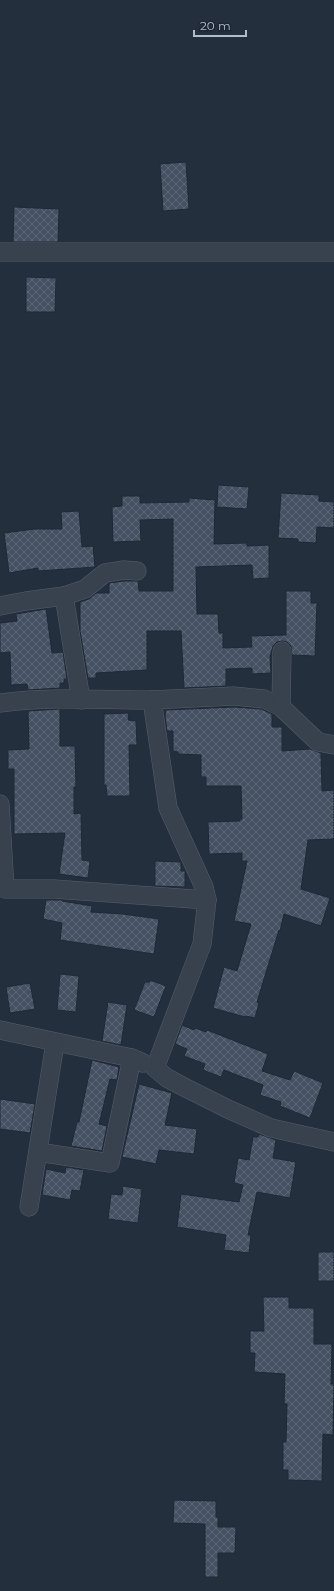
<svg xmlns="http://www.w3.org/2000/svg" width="334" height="1591" font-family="Montserrat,sans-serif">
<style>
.building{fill:url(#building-cross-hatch);stroke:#1f2835}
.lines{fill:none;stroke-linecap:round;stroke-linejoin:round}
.minor-casing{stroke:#565f6c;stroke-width:19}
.minor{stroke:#38414e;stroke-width:18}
</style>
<defs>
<pattern id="building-cross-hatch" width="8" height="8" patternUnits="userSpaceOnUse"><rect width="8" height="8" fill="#455162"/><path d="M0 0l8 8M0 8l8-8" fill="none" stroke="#5d6877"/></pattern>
</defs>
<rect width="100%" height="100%" fill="#242f3e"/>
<!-- building -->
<g class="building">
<polygon points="186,162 189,209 163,211 160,164"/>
<polygon points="14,207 59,209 58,242 13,242"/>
<polygon points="26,277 56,278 55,312 26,312"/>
<polygon points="218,485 249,487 247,509 217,507"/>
<polygon points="281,493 319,495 319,501 334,502 334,528 317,527 316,543 298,542 298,539 278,538"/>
<polygon points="122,496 140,496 140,503 189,502 189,498 215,500 214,544 247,543 247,546 269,545 269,578 253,579 252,565 196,567 197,614 218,614 219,633 223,633 223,648 252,647 251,636 286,635 286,591 311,591 311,603 317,603 315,656 292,655 291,646 287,642 282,641 277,642 273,646 270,657 271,673 252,674 252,668 226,669 226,686 184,688 181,631 147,631 147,670 96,673 96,678 88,678 80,631 80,602 89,599 96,593 109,593 109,583 124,581 138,581 139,591 173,591 173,519 140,520 141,541 113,542 112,507 122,506"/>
<polygon points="79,511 82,547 93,546 95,567 38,571 38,568 9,573 4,533 35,529 62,529 61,512"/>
<polygon points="46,609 52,653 63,652 67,679 64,679 64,683 60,683 60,688 28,690 27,684 11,685 10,652 0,653 0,623 17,621 16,614"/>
<polygon points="234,707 261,709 272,714 272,727 282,727 282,751 310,749 321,753 322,791 334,790 334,839 308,840 301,889 330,898 321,926 284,914 280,931 279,930 257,1002 259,1003 255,1018 246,1016 245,1017 213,1008 224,967 237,971 251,924 234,921 247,861 242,861 242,853 209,854 208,822 240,821 240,819 242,819 241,786 206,786 206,777 201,777 201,755 178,754 178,752 173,751 173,731 167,731 165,716 166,710"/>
<polygon points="60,709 60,746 75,746 76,787 74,787 74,814 81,813 82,860 90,861 88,878 59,874 65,833 14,834 14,769 8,769 8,750 29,749 28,711"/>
<polygon points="129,713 128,720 136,721 137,745 129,745 130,796 107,796 106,785 104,785 104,714"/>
<polygon points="155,861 181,862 181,871 185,871 185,887 155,886"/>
<polygon points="46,900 62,900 62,901 92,906 91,912 123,914 159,919 154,954 60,940 62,923 43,919"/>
<polygon points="60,974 79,976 76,1012 57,1010"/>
<polygon points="150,980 166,986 154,1017 134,1010 145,982 150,982"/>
<polygon points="30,983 35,1009 10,1013 6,987"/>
<polygon points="108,1002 127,1005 121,1045 102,1041"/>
<polygon points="182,1025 194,1030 195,1028 206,1032 207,1030 268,1054 262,1071 290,1080 294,1071 323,1083 310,1118 280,1106 281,1102 260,1095 263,1085 224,1070 221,1077 203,1070 205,1064 184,1056 187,1049 175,1044"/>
<polygon points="92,1060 119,1067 117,1080 110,1079 99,1124 107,1126 102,1151 71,1146 77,1122 79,1122"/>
<polygon points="139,1084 172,1093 165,1125 197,1129 194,1154 159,1150 156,1164 122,1157"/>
<polygon points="0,1099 35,1104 30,1133 0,1129"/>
<polygon points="259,1134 276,1140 273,1158 296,1162 290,1198 257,1192 248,1235 251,1235 249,1253 224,1250 226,1235 177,1227 181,1194 239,1202 243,1185 234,1183 238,1158 249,1160 253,1137 258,1137"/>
<polygon points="66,1167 84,1170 80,1191 72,1190 70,1200 42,1195 46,1169 65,1173"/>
<polygon points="123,1186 142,1189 138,1223 108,1219 111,1194 122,1195"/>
<rect x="318" y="1252" width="16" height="29"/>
<polygon points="263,1297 289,1297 289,1308 314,1308 314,1344 332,1344 331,1384 334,1384 333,1435 323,1434 322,1481 288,1480 288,1470 283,1470 283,1442 286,1442 287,1404 284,1403 285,1374 254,1372 255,1353 250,1353 250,1331 264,1331"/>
<polygon points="174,1500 216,1501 216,1517 218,1517 218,1527 236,1527 235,1553 218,1553 218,1577 205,1577 205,1524 173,1523"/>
</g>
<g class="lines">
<defs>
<g id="minor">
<polyline points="0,252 334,252"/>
<polyline points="0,606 26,601 64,596"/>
<polyline points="81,700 64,596 85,589 105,573 124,570 137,571"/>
<polyline points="152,700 234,696 264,699 281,707 318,742 334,745"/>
<path d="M 0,703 C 50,696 102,700 152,700 L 168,808 L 204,887 L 207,900"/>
<polyline points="281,707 282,651"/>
<polyline points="0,804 5,889 54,889 207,900 202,944 155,1068 167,1078 184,1087 230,1110 271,1128 334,1142"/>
<polyline points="0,1030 132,1058 143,1063"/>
<polyline points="38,1152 110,1163 132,1058"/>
<polyline points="29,1207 55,1043"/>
</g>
</defs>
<!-- minor casing -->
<use href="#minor" class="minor-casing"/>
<!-- minor -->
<use href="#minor" class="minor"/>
</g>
<!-- scale -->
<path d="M194 30v6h52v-6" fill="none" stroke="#b4bcc9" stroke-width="2"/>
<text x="200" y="30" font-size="12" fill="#b4bcc9" stroke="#1d2633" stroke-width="3" paint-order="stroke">20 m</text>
</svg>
